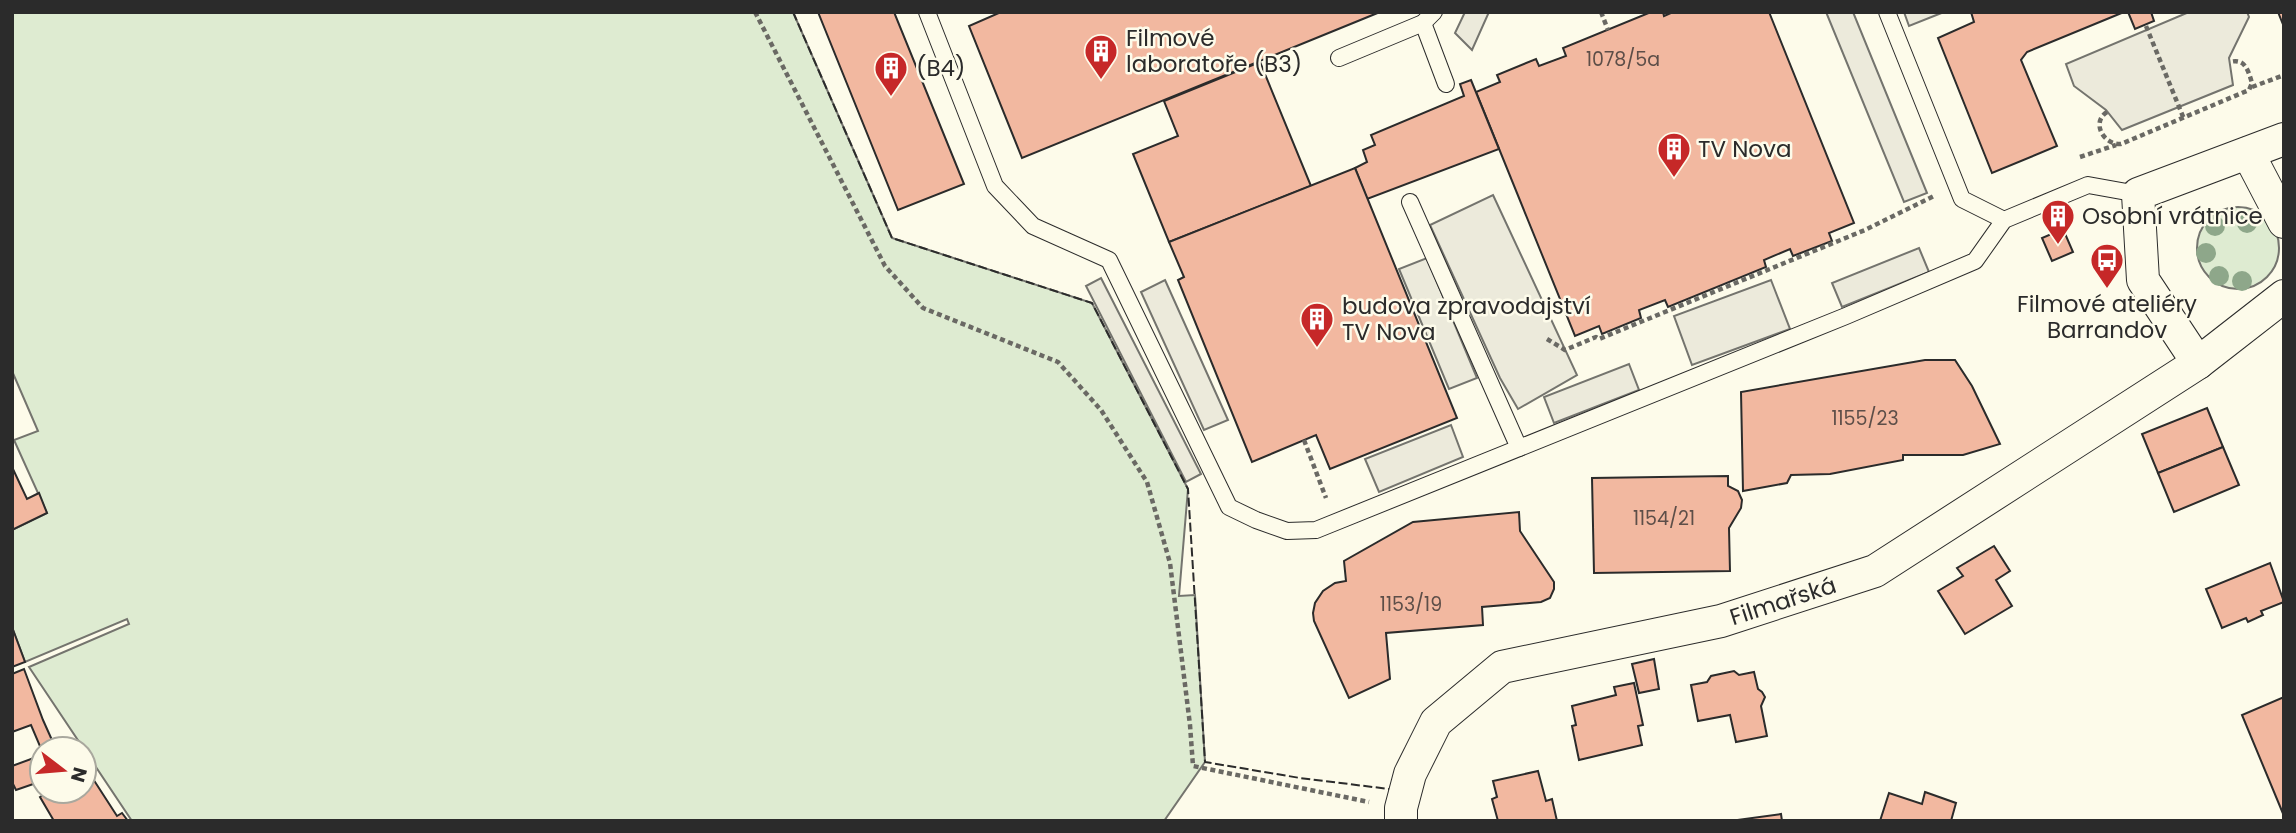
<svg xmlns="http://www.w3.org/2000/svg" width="2296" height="833" font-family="Poppins,sans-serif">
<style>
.green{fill:#deebd1;stroke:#74746e;stroke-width:2}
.parking{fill:#eceadb;stroke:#74746e;stroke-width:2}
.building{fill:#f2b8a0;stroke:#2b2b2b;stroke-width:2}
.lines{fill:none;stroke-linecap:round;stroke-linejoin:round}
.lane-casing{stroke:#2b2b2b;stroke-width:18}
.street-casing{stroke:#2b2b2b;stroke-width:34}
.path{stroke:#6a6964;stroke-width:4.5;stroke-dasharray:5 3.5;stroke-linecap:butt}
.lane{stroke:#fdfbea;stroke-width:16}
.street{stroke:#fdfbea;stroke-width:32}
.fence{stroke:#2b2b2b;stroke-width:2;stroke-dasharray:9 3.5;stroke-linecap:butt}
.tree{fill:#8ea78a}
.labels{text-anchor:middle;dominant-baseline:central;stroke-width:5;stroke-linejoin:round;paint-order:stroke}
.number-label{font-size:19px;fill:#5d4e48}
.poi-label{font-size:23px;fill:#2b2b2b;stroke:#fdfbea;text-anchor:start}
.street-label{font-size:23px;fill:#2b2b2b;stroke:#fdfbea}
</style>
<rect width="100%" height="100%" fill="#fdfbea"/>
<!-- green -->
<g class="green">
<polygon points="12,12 793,12 892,238 1092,303 1188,489 1179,596 1195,595 1205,762 1164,821 132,821 29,667 129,624 127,619 25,662 12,627 12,530 47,513 14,440 38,431 12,371"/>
<circle cx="2238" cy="248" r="41"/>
</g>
<!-- parking -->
<g class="parking">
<polygon points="1465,12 1489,12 1472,50 1455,33"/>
<polygon points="1826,12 1853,12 1927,193 1904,202"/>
<polygon points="1904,12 1944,12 1909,26"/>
<polygon points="2189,12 2247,12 2249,17 2229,58 2233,85 2122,130 2106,110 2074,86 2066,64"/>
<polygon points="1493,195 1577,375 1518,409 1500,378 1430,225"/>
<polygon points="1919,248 1929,272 1842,307 1832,283"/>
<polygon points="1427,258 1477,378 1449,389 1399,269"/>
<polygon points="1101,278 1201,474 1186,482 1086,286"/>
<polygon points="1165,280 1228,420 1204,430 1141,292"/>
<polygon points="1771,280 1790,329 1692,365 1674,316"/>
<polygon points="1629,364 1639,390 1554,423 1544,397"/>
<polygon points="1451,425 1463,457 1379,492 1365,459"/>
</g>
<!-- building -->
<g class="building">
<polygon points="818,12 894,12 964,184 898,210"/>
<polygon points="1001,12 1380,12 1022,158 969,26"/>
<polygon points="1651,12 1663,12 1664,16 1673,12 1769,12 1854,223 1829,233 1832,241 1793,256 1790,249 1764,260 1766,267 1668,307 1665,300 1639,310 1641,318 1602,334 1599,326 1575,336 1476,92 1500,82 1497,75 1536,59 1539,66 1566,56 1563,48"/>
<polygon points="1971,12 2124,12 2027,52 2021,60 2057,146 1992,173 1938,38 1974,22"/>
<polygon points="2128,12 2151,12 2154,21 2135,29"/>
<polygon points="2278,12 2284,12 2284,27"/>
<polygon points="1260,62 1311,186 1169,242 1133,154 1178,136 1164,101"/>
<polygon points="1471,80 1499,149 1367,199 1355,168 1367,162 1363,150 1375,145 1371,135 1464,96 1460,84"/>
<polygon points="1355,168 1457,418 1330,469 1316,435 1252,462 1178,280 1184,277 1169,242"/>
<polygon points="2063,229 2073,252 2052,261 2042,238"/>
<polygon points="1925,360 1955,360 1972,386 2000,444 1963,455 1903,455 1903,460 1830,474 1791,475 1787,483 1743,491 1741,392"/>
<polygon points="2207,408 2223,447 2158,473 2142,434"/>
<polygon points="2223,447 2239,485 2174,512 2158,473"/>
<polygon points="12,467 27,499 39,493 47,513 12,530"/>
<polygon points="1728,476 1728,486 1738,491 1742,500 1741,508 1729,528 1730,571 1594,573 1592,478"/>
<polygon points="1519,512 1520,531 1554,582 1554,589 1550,598 1541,602 1482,607 1483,625 1386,633 1390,679 1349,698 1314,621 1313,613 1315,603 1323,591 1335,583 1346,581 1344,561 1413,522"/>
<polygon points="1994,546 2010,571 1996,580 2012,606 1965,634 1938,591 1963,576 1957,568"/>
<polygon points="2270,563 2284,602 2261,611 2263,615 2248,622 2246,618 2222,628 2206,589"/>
<polygon points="12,627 25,662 12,667"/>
<polygon points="1654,659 1659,689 1639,693 1632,664"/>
<polygon points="24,669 43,720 56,749 42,751 31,725 12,732 12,674"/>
<polygon points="1734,671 1739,675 1754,672 1758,689 1762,692 1765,697 1761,706 1767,736 1736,742 1730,715 1698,721 1691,685 1707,682 1711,676"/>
<polygon points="1634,683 1643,725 1638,726 1642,745 1579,760 1572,726 1576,725 1572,706 1616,695 1614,687"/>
<polygon points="2284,697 2284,816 2242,715"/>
<polygon points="42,755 42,781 16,790 12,782 12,766"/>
<polygon points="86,768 117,816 122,813 128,821 54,821 40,797 50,791 84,791"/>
<polygon points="1538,771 1546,801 1552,799 1557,821 1498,821 1492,799 1497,797 1493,781"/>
<polygon points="1925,792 1956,803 1951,821 1880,821 1889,793 1922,804"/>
<polygon points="1781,814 1782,821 1730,821"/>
</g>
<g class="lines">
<defs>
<g id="lane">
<polyline points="927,12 995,186 1033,226 1109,260 1229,507 1256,520 1287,531 1316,530 1846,316 1975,261 2004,220 2088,185 2138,194"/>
<polyline points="1887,12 1962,199 2004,220"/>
<polyline points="1423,23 1446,84"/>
<polyline points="1339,58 1423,23 1434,12"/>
<polyline points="1410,202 1519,448"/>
</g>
<g id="street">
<polyline points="2248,153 2284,222"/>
<polyline points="2198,363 2143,280 2138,194 2284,139"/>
<polyline points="1401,821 1401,808 1410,774 1436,722 1502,667 1721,621 1875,571 2198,363 2284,296"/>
</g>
</defs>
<!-- lane casing -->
<use href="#lane" class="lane-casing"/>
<!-- street casing -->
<use href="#street" class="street-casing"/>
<!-- path -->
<g class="path">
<polyline points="755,12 885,266 923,308 1058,362 1101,410 1147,482 1170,563 1190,725 1193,766 1369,802"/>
<polyline points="1601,12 1608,30"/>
<polyline points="2146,26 2184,119"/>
<polyline points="2252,87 2284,75"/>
<path d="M 2107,112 C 2091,122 2103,145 2121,144 L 2249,90 L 2252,83 C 2248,70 2245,58 2230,62"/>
<polyline points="2080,157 2116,145"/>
<polyline points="1547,339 1565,350 1596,337 1599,339 1865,230 1934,196"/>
<polyline points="1304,440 1326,498"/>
</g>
<!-- lane -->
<use href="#lane" class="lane"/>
<!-- street -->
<use href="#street" class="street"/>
<!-- fence -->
<polyline class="fence" points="793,12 892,238 1092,303 1188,489 1205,762 1300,778 1389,789"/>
</g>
<!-- trees -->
<g class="tree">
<circle cx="2247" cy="223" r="10"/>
<circle cx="2215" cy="226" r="10"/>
<circle cx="2206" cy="253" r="10"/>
<circle cx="2219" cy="276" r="10"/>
<circle cx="2242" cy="281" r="10"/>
</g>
<!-- icons -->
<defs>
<symbol id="building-pin" viewBox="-11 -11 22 30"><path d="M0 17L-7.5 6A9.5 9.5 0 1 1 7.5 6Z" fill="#c62828" stroke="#fdfbea"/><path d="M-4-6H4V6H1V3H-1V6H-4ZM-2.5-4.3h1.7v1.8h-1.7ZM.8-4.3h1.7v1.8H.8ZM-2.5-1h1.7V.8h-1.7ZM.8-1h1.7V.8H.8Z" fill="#fff"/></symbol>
<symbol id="bus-pin" viewBox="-11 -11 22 30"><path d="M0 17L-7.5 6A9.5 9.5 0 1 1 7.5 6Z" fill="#c62828" stroke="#fdfbea"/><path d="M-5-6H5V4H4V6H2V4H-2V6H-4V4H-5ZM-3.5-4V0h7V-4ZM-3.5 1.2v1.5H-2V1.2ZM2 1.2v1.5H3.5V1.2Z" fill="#fff"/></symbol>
</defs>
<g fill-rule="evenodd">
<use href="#building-pin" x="1082" y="32" width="38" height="52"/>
<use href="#building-pin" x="872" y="49" width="38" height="52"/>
<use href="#building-pin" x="1655" y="130" width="38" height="52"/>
<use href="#building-pin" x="2039" y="197" width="38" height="52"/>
<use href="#bus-pin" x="2088" y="241" width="38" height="52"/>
<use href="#building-pin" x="1298" y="300" width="38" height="52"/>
</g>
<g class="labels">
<!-- number labels -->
<g class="number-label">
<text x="1623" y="59">1078/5a</text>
<text x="1865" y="418">1155/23</text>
<text x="1664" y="518">1154/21</text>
<text x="1411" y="604">1153/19</text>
</g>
<!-- poi labels -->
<g class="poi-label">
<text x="1126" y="38">Filmové<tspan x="1126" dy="26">laboratoře (B3)</tspan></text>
<text x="916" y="68">(B4)</text>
<text x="1698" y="149">TV Nova</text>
<text x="2082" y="216">Osobní vrátnice</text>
<text x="2107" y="304" text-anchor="middle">Filmové ateliéry<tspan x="2107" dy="26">Barrandov</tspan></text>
<text x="1342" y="306">budova zpravodajství<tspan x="1342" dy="26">TV Nova</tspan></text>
</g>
<!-- street labels -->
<g class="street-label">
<text transform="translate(1783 601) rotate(-18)">Filmařská</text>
</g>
</g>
<!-- border -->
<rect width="2296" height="833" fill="none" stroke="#2b2b2b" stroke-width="28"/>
<!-- north arrow -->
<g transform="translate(63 770) rotate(106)"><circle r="33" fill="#fdfbea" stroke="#a9a89e" stroke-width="2"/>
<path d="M0-5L12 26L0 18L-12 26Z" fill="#c62828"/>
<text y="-10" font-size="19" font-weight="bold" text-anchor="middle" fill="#2b2b2b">N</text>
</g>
</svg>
